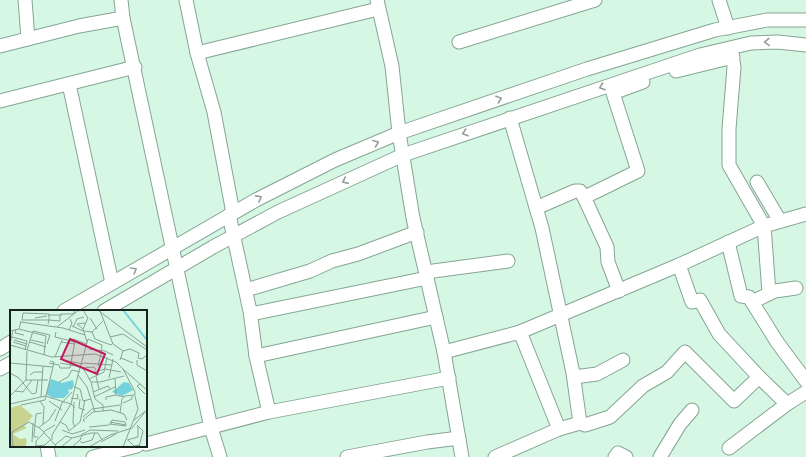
<svg xmlns="http://www.w3.org/2000/svg" width="806" height="457" font-family="Jost,sans-serif">
<style>
.lines{fill:none;stroke-linecap:round;stroke-linejoin:round}
.minor-casing{stroke:#85a593;stroke-width:15}
.minor{stroke:#fff;stroke-width:13}
.oneway{stroke:#979c99}
.inset-river{fill:none;stroke:#73d2dd;stroke-width:2}
.inset-road{fill:none;stroke:#89a394;stroke-width:1}
.view{fill:#c2185b;fill-opacity:0.15;stroke:#c2185b;stroke-width:2}
.inset-edge{fill:none;stroke:#17241d;stroke-width:2}
</style>
<rect width="100%" height="100%" fill="#d5f7e4"/>
<g class="lines">
<defs>
<g id="minor">
<polyline points="25,0 28,39"/>
<polyline points="121,0 123,18 211,428 220,457"/>
<polyline points="186,0 197,53 214,112 233,213"/>
<polyline points="377,0 392,66 399,133 413,218 444,352 462,457"/>
<polyline points="719,0 728,28"/>
<polyline points="459,42 595,0"/>
<polyline points="0,46 79,26 123,18"/>
<polyline points="731,49 734,67 729,129 729,165 764,226 769,293"/>
<polyline points="197,53 378,9"/>
<polyline points="676,71 733,57"/>
<polyline points="69,84 112,283"/>
<polyline points="0,101 135,67"/>
<polyline points="510,118 542,228 573,373 580,423"/>
<polyline points="757,182 780,221"/>
<polyline points="584,197 607,247 608,262 619,291"/>
<polyline points="536,208 575,191 580,191 584,197 587,196 638,171 613,93 643,82"/>
<polyline points="229,215 250,311 256,356 269,412"/>
<polyline points="728,242 741,296 749,297 777,342 806,381"/>
<polyline points="679,265 692,302 700,300 719,334 759,377 787,404"/>
<polyline points="426,272 508,261"/>
<polyline points="246,290 310,271 332,261 358,254 417,232"/>
<polyline points="752,302 775,291 796,288"/>
<polyline points="64,311 256,200 335,160 399,133 587,69 715,30 767,20 806,20"/>
<polyline points="104,311 213,247 278,212 403,155 700,55 751,43 778,42 806,45"/>
<polyline points="251,314 427,278"/>
<polyline points="520,332 559,429"/>
<polyline points="0,349 11,342"/>
<polyline points="444,352 520,332 679,265 764,226 806,214"/>
<polyline points="256,356 436,317"/>
<polyline points="0,369 11,363"/>
<polyline points="574,377 597,374 623,360"/>
<polyline points="146,444 269,412 449,378"/>
<polyline points="47,446 49,457"/>
<polyline points="729,448 787,404 806,392"/>
<polyline points="93,457 137,446"/>
<polyline points="347,457 427,442 459,438"/>
<polyline points="495,457 559,429 580,423 585,425 610,417 643,386 667,372 685,352 734,401 759,377"/>
<polyline points="615,457 618,453 626,457"/>
<polyline points="660,457 680,424 692,410"/>
</g>
</defs>
<!-- minor casing -->
<use href="#minor" class="minor-casing"/>
<!-- minor -->
<use href="#minor" class="minor"/>
</g>
<!-- one-way arrows -->
<defs><path id="oneway-chevron" d="M-2-3.5L2.5 0L-2 3.5" fill="none" stroke-width="1.6" stroke-linecap="round" stroke-linejoin="round"/></defs>
<g class="oneway">
<use href="#oneway-chevron" transform="translate(767 42) rotate(178)"/>
<use href="#oneway-chevron" transform="translate(602 87) rotate(161)"/>
<use href="#oneway-chevron" transform="translate(499 99) rotate(-19)"/>
<use href="#oneway-chevron" transform="translate(465 133) rotate(161)"/>
<use href="#oneway-chevron" transform="translate(376 143) rotate(-22)"/>
<use href="#oneway-chevron" transform="translate(345 181) rotate(156)"/>
<use href="#oneway-chevron" transform="translate(259 198) rotate(-28)"/>
<use href="#oneway-chevron" transform="translate(134 270) rotate(-31)"/>
</g>
<!-- overview -->
<g transform="translate(10 310)">
<rect width="137" height="137" fill="#d5f7e4"/>
<path d="M 10,95 L 23,106 L 14,116 L 17,118 L 3,124 L 10,129 L 16,128 L 17,132 L 15,137 L 0,137 L 0,98 Z" fill="#c8d390"/>
<path d="M 41,69 L 52,73 L 63,70 L 64,76 L 61,80 L 58,79 L 59,83 L 54,88 L 43,88 L 36,84 ZM 114,72 L 119,73 L 123,80 L 112,86 L 102,82 Z" fill="#73d2dd"/>
<path class="inset-river" d="M 113,0 L 137,30"/>
<path class="inset-road" d="M 89,1 L 137,37M 90,1 L 103,34 L 113,41 L 110,50M 50,4 L 64,4 L 64,0M 38,5 L 52,5M 25,8 L 37,6M 80,8 L 87,19M 11,12 L 53,18 L 75,25M 75,13 L 67,14 L 73,19 L 77,32M 38,14 L 39,10 L 39,4 L 13,3 L 12,10 L 39,10 L 50,11 L 50,5M 62,16 L 73,21M 47,17 L 69,0M 63,17 L 67,9 L 74,7M 6,19 L 5,23 L 14,25M 9,19 L 36,26M 73,19 L 78,8 L 73,0M 59,20 L 62,13 L 60,9M 0,21 L 9,19 L 11,11M 74,21 L 82,22 L 93,11M 46,22 L 45,27 L 65,32M 82,22 L 85,29 L 101,35 L 103,33M 2,27 L 17,31 L 15,40M 100,27 L 113,24 L 137,40M 63,29 L 77,34M 78,29 L 68,65 L 77,77 L 85,102M 78,29 L 92,35 L 91,44M 4,30 L 17,34M 21,30 L 34,33M 3,32 L 16,36M 20,32 L 36,37M 51,32 L 65,34M 0,34 L 3,20M 0,35 L 42,47 L 85,44 L 106,52 L 113,59 L 125,82 L 125,85 L 115,86 L 112,89 L 110,103M 79,39 L 95,41 L 103,45M 17,40 L 23,21 L 40,25 L 37,34M 113,41 L 120,39 L 129,43 L 128,48 L 132,49 L 137,45M 34,45 L 36,26M 45,47 L 52,30M 111,48 L 123,53M 53,50 L 73,54M 127,50 L 127,55 L 137,61M 0,53 L 43,57 L 44,52 L 40,51M 39,53 L 49,55 L 50,58 L 60,58 L 65,31M 50,53 L 72,57M 73,53 L 102,55M 88,56 L 91,44M 72,58 L 84,57 L 86,60M 73,58 L 81,72 L 85,89 L 93,95 L 93,101M 113,59 L 137,80M 84,62 L 95,59 L 111,62M 0,63 L 9,68 L 22,84 L 26,83 L 28,70M 20,65 L 24,62 L 33,62M 86,66 L 89,79M 99,68 L 103,49M 79,69 L 94,62 L 97,47M 105,69 L 106,85 L 114,87M 16,70 L 17,41M 49,72 L 58,67 L 62,60 L 70,62M 81,72 L 90,72 L 114,66M 130,74 L 127,76 L 135,84M 64,77 L 70,79 L 73,91 L 81,89M 5,81 L 13,82 L 22,70M 83,82 L 98,76 L 100,79M 0,86 L 16,70 L 38,70M 31,87 L 33,56M 84,87 L 105,77M 61,88 L 68,89 L 67,84M 70,89 L 69,98 L 75,100M 96,90 L 96,87 L 106,85M 30,91 L 34,97 L 33,114M 39,91 L 52,100M 64,92 L 63,113 L 65,117M 113,93 L 122,89 L 122,86M 0,94 L 35,86 L 61,94 L 65,98M 61,94 L 68,65M 11,95 L 35,90 L 43,57M 73,107 L 82,99 L 110,95M 124,110 L 137,100M 45,111 L 52,93 L 62,82M 50,112 L 56,115 L 59,121M 75,112 L 73,110 L 83,102 L 101,100 L 114,104 L 117,110M 100,112 L 116,115M 99,114 L 116,116M 101,114 L 102,110 L 115,112 L 116,116M 127,115 L 133,121 L 129,137M 79,117 L 99,115M 28,118 L 39,110 L 46,99M 52,120 L 62,124 L 75,120M 59,121 L 70,112 L 75,90M 33,122 L 45,115M 34,123 L 26,131 L 26,136 L 35,135 L 40,130M 28,127 L 24,127 L 24,124 L 26,104 L 32,103M 72,127 L 71,125 L 80,120 L 108,121M 42,130 L 42,125 L 61,94M 117,130 L 128,127 L 128,116M 118,130 L 124,136 L 130,135M 70,131 L 72,133 L 82,130 L 85,123M 22,132 L 23,113M 91,132 L 106,124M 45,135 L 56,126 L 62,128M 3,137 L 2,122 L 19,112 L 31,119 L 47,137M 51,137 L 62,128 L 81,123 L 88,123 L 92,130M 62,137 L 71,129 L 70,127M 79,137 L 100,125 L 122,118 L 135,102M 113,137 L 128,99 L 125,86"/>
<path class="view" d="M 60,29 L 95,44 L 87,64 L 51,49 Z"/>
<rect width="137" height="137" class="inset-edge"/>
</g>
</svg>
